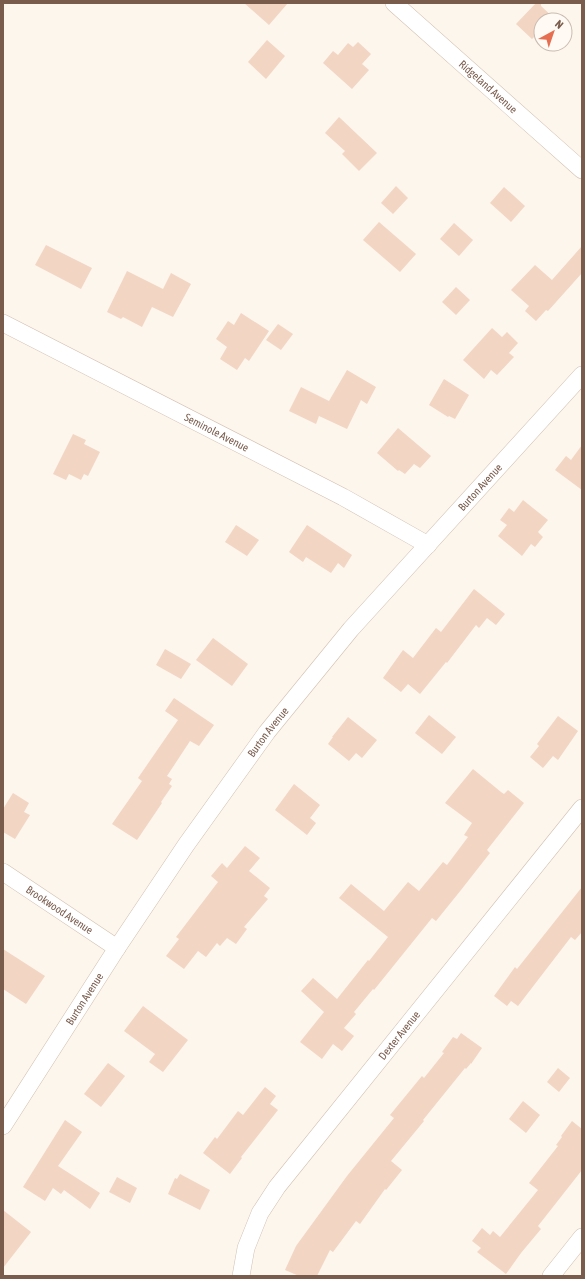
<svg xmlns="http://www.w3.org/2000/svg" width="585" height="1279" font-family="'Asap Condensed',sans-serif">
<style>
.building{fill:#f3d5c3}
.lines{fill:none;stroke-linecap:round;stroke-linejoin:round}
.minor-casing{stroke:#d1beb0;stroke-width:18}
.minor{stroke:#fff;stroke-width:17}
.labels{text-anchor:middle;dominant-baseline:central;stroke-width:3.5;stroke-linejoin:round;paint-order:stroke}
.street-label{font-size:11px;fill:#7a5c4d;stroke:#fffaf3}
</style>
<rect width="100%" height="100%" fill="#fdf6ec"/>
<!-- building -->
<g class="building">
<polygon points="244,3 288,3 269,25"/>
<polygon points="536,3 541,3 541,6 556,20 541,20 541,30 532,39 516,24"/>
<polygon points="267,40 285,56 266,79 248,62"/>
<polygon points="358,42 371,54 362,64 369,70 352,89 323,63 333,51 338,55 348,43 353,47"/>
<polygon points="339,117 377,153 359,171 342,154 345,151 325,133"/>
<polygon points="396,186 408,198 393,214 381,203"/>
<polygon points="504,187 525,206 511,222 490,203"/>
<polygon points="379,222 416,254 400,272 363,240"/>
<polygon points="454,223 473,240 459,256 440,239"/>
<polygon points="46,245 92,268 81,289 35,265"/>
<polygon points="582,246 582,273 548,311 546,310 536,321 525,311 529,306 511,290 535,265 552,280"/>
<polygon points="127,271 163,289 171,273 191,284 173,317 152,307 142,327 123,317 121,319 107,312"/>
<polygon points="456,287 470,300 456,315 442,302"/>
<polygon points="241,313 269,331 249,361 245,358 237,370 220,359 227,347 216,339 228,321 234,325"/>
<polygon points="278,324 293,334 281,350 266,340"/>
<polygon points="492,328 502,337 507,332 518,343 509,353 514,357 497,375 491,370 484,379 463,360"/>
<polygon points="347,370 376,387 367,404 361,400 347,429 319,416 316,424 289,411 301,387 329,401"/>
<polygon points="444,379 469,395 455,419 449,416 448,417 429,405"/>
<polygon points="398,428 431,456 420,468 414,464 405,474 399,470 398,471 377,453"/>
<polygon points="73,434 86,440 84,444 100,452 88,476 84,474 81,480 69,474 66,480 53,474"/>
<polygon points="582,445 582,490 555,470 566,456 571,460"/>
<polygon points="523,500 548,520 538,532 543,537 535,547 531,544 522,556 498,536 507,525 500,520 509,508 514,512"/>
<polygon points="236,525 259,540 247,556 225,542"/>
<polygon points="307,525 352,555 344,568 338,563 331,573 306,557 303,562 289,552"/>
<polygon points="474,589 505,614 496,625 487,618 479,628 476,625 447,663 446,662 420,694 408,684 401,692 383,678 403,650 413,658 436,628 441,632"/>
<polygon points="213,638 248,664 232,686 196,660"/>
<polygon points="165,649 191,664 181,679 156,665"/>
<polygon points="174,698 214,725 199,746 190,741 167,776 172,779 169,784 172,786 161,802 162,803 137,840 112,824 142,781 138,778 178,720 165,711"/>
<polygon points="429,715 456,737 442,754 415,733"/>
<polygon points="558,716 578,731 558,760 553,756 543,768 530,757 539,746 537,744"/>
<polygon points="348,717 377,740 362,758 356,753 349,761 328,744 333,737 332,737"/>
<polygon points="473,769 501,792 504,794 508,790 524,803 487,850 490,853 461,890 436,921 432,918 374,990 373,989 354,1012 356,1014 344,1028 354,1036 342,1051 333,1044 322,1059 300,1042 324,1012 301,991 313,978 337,999 368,960 369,961 388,937 339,898 351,884 384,911 408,882 419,891 443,862 447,865 468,837 464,835 472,823 445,803"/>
<polygon points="294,784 320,805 310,818 316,823 307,835 275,810"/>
<polygon points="13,793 29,803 24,812 30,815 15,839 3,832 3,809"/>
<polygon points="245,846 260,858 249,871 270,888 264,896 268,899 244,927 247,929 236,944 227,938 220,946 217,943 206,957 198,951 184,969 166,956 179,939 176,937 218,882 211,876 222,863 227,868"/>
<polygon points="582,887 582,932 575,940 571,937 518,1006 511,1001 507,1006 494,996 515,967 517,969"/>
<polygon points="3,949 45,976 26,1004 3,989"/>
<polygon points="143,1006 188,1040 163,1072 149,1062 155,1054 124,1031"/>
<polygon points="461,1033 482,1048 471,1064 471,1063 466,1069 465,1068 423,1120 424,1121 391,1161 402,1170 386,1190 385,1189 360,1224 356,1221 333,1252 330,1250 317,1276 299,1276 285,1270 296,1246 347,1176 394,1118 390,1115 422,1076 424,1078 444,1053 442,1052 453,1037 457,1039"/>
<polygon points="108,1063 125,1076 101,1107 84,1094"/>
<polygon points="558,1068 570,1078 559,1092 547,1082"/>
<polygon points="265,1087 276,1096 270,1104 278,1110 241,1157 242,1158 230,1174 203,1153 215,1137 217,1139 238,1111 243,1115"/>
<polygon points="523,1101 540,1115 526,1133 509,1119"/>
<polygon points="65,1120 82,1132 58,1166 100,1193 90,1209 64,1190 61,1194 53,1188 45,1201 23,1187"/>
<polygon points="572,1121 582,1129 582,1170 538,1226 541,1229 521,1253 506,1274 477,1252 481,1248 472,1241 482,1228 490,1235 493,1231 500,1237 538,1190 529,1183 558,1146 556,1145 562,1137 561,1136"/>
<polygon points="180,1174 210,1190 200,1210 168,1194 175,1178 177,1179"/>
<polygon points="117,1177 137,1188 130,1203 109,1192"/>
<polygon points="3,1210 31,1232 3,1268"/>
</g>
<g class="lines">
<defs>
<g id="minor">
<path id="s1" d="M 394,3 L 582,170"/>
<path id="s2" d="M 3,323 L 343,497 L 428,545"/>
<path id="s3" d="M 3,872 L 117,948"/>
<path id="s4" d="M 3,1126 L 117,948 L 186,845 L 267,732 L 351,629 L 582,375"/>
<path id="s5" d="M 241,1276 L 246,1248 L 260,1213 L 277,1187 L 582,808"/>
<polyline points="551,1276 582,1237"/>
</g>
</defs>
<!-- minor casing -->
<use href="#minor" class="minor-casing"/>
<!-- minor -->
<use href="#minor" class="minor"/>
</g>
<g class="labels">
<!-- street labels -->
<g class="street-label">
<text stroke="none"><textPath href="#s1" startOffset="126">Ridgeland Avenue</textPath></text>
<text stroke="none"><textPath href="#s2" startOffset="240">Seminole Avenue</textPath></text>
<text stroke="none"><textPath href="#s4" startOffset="799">Burton Avenue</textPath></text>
<text stroke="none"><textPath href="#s4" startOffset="475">Burton Avenue</textPath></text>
<text stroke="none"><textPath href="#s3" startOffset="68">Brookwood Avenue</textPath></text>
<text stroke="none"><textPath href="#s4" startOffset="151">Burton Avenue</textPath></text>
<text stroke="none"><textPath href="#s5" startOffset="292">Dexter Avenue</textPath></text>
</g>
</g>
<!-- border -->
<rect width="585" height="1279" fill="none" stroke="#7a5c4d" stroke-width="8"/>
<!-- north arrow -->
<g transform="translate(553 32) rotate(40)"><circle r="19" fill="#fffaf3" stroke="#cabbb1"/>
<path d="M0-3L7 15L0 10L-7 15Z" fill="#e76f51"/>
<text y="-6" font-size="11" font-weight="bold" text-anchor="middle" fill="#7a5c4d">N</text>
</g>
</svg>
